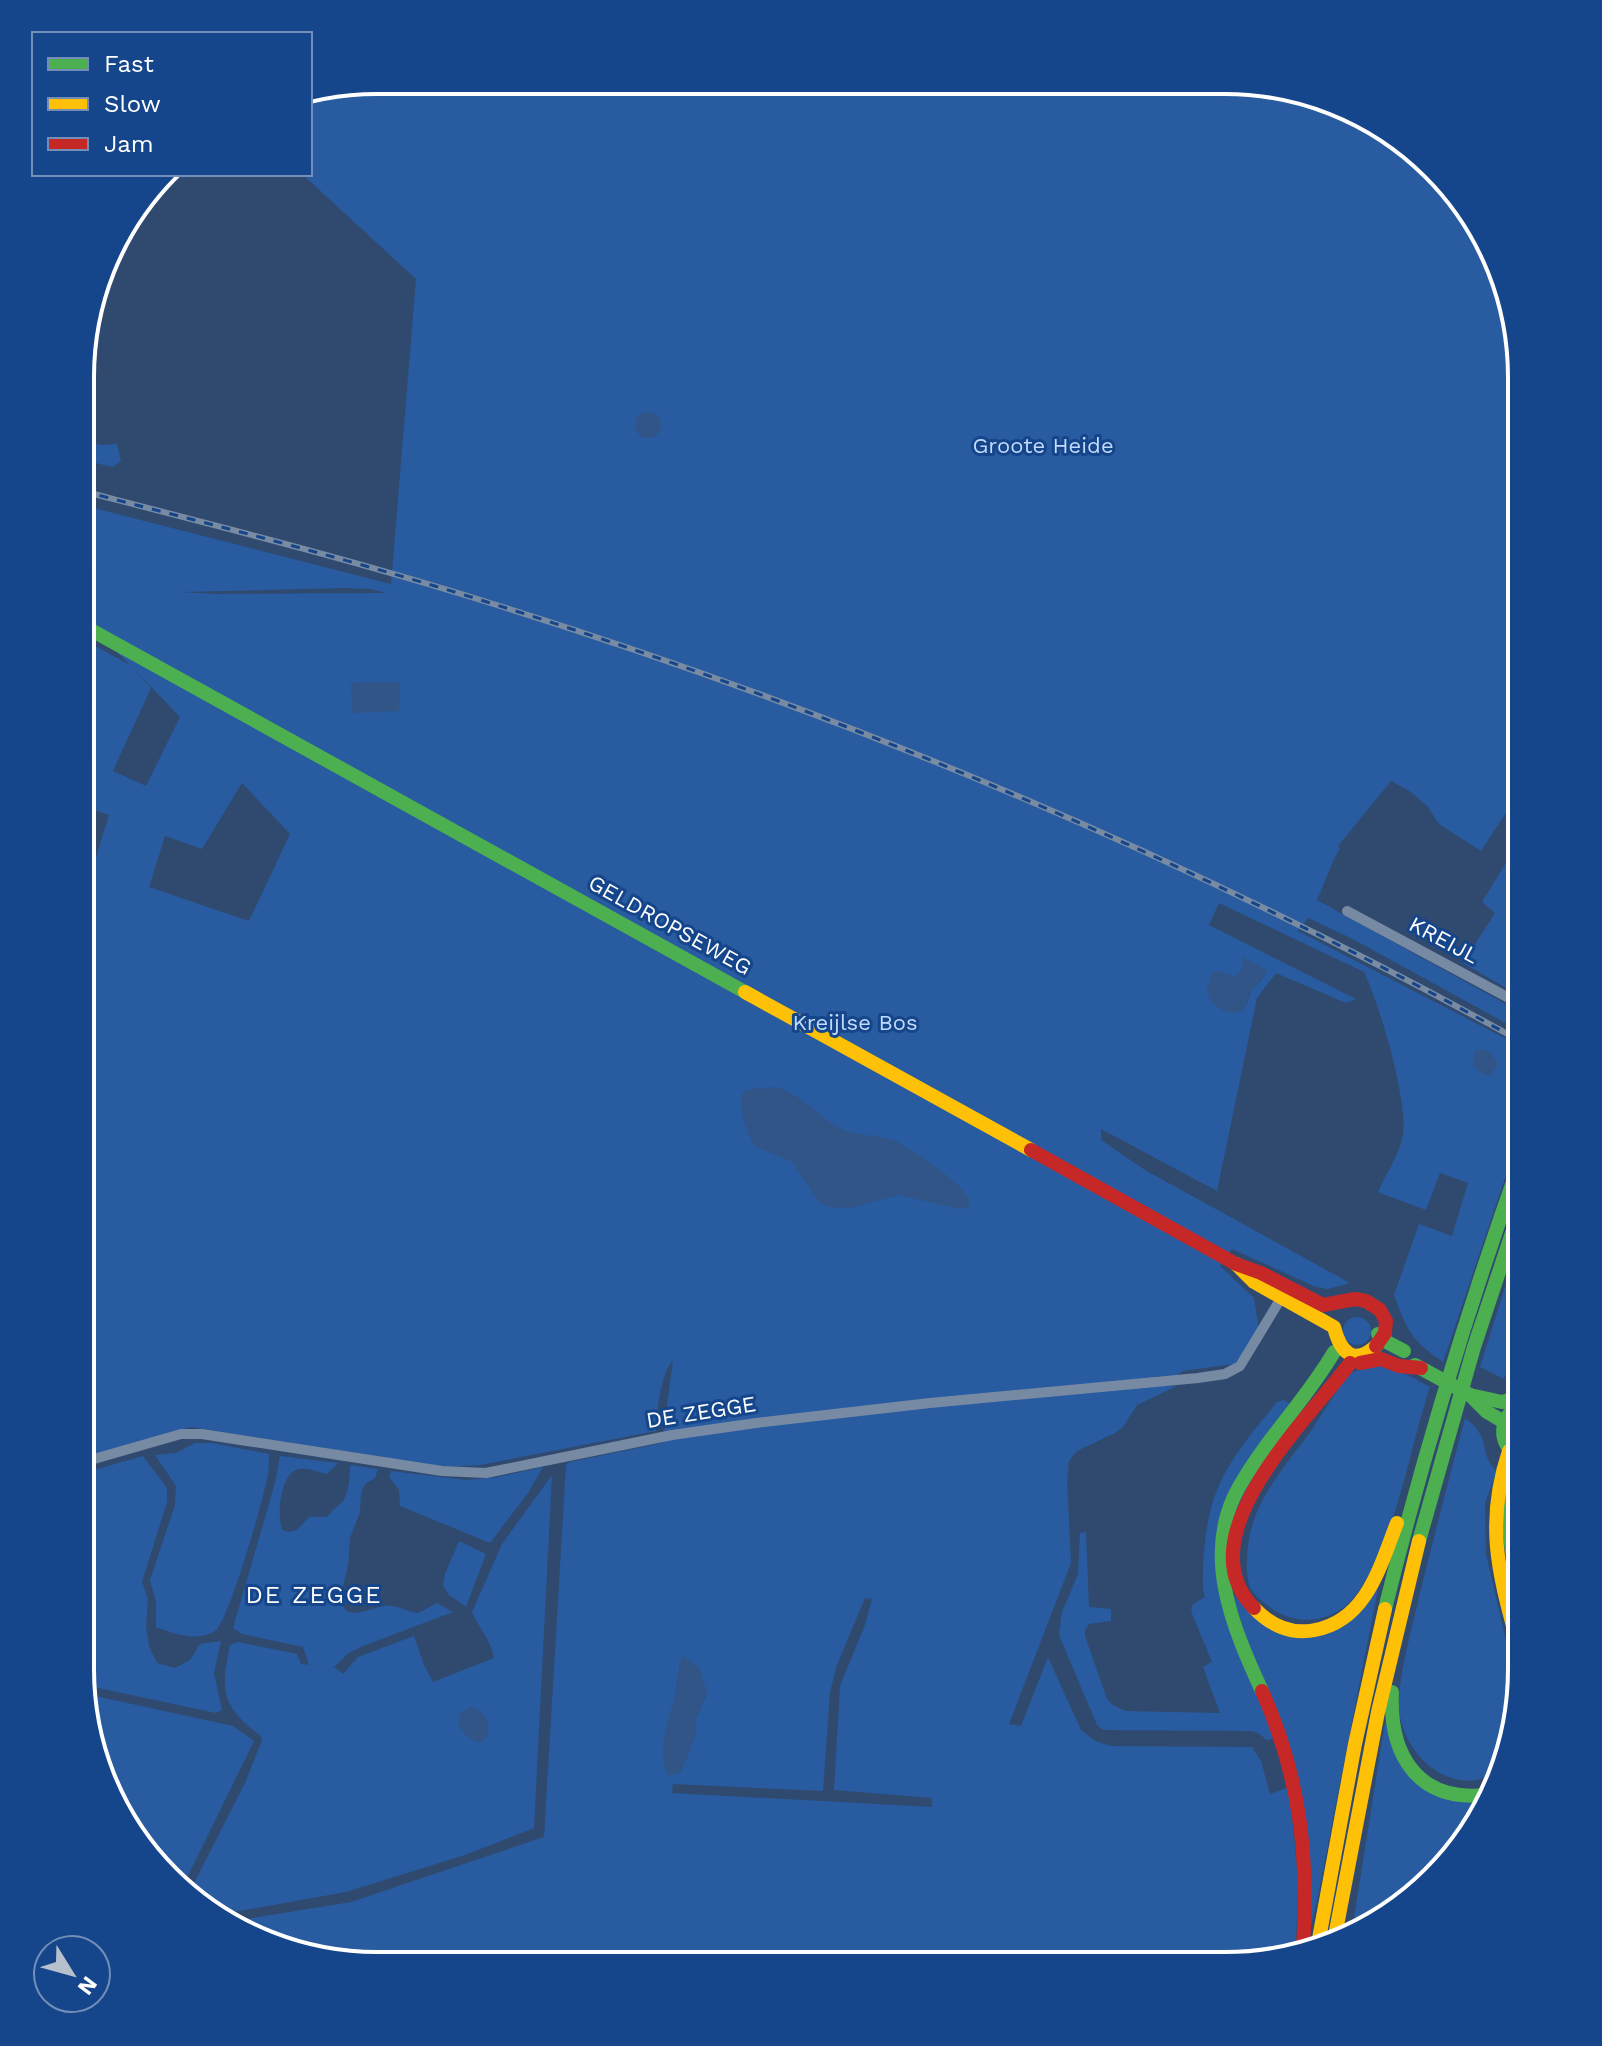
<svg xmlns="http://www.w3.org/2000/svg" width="1602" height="2046" font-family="'Work Sans',sans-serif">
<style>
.green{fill:#285ba0;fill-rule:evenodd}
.water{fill:#325587}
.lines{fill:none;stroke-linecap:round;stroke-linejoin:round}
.street{stroke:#778aa4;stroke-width:10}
.fast{stroke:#4caf50;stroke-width:14}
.slow{stroke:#ffc107;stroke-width:14}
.jam{stroke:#c62828;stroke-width:14}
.rail-casing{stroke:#788ba3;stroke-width:6}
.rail{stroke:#15458a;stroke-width:3;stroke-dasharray:9;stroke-linecap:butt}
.labels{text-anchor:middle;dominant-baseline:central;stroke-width:6;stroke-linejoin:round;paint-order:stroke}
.park-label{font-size:22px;fill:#c2dafb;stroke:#15458a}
.street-label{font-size:22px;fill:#fff;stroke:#15458a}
.neighbourhood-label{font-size:24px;letter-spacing:2px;fill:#fff;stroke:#15458a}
.rim{fill:none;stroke:#fff;stroke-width:4}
</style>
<rect width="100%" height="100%" fill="#304a6f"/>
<!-- green -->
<g class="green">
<path d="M 377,80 L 1264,83 L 1390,130 L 1491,245 L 1522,376 L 1522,812 L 1511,805 L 1481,851 L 1439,824 L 1427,806 L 1411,792 L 1391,781 L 1338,846 L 1340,849 L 1335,857 L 1317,900 L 1522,1013 L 1522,1032 L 1351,938 L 1308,918 L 1298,931 L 1522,1047 L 1522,1128 L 1443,1362 C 1411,1340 1407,1330 1394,1295 L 1419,1224 L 1452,1236 L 1468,1183 L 1440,1173 L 1426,1210 L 1378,1192 C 1386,1174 1399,1155 1403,1135 C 1408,1100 1380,1006 1364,972 L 1219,903 L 1209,925 L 1356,999 L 1346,1003 L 1276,973 L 1257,998 L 1217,1191 L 1101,1129 L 1101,1140 L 1145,1170 L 1350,1283 L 1328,1289 L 1316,1287 L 1232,1249 L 1220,1266 L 1254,1298 L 1259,1329 L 1239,1360 L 1233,1364 L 1183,1371 L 1174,1377 L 1156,1376 L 1148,1386 L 1177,1386 L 1137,1405 L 1123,1427 L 1115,1433 L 1077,1451 L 1069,1461 L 1067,1481 L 1071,1563 L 1009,1724 L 1021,1726 L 1048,1657 L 1081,1730 L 1095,1741 L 1111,1746 L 1252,1747 L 1261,1761 L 1270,1794 L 1289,1787 L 1298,1879 L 1296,1950 L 1226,1966 L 339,1964 L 228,1922 L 351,1902 L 544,1837 L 566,1465 L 570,1462 L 662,1443 L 673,1360 C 660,1376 657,1410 656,1431 L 480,1465 L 446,1467 L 191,1427 L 80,1459 L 81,1194 L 89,1188 L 81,1185 L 81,906 L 109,815 L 82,806 L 82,639 L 130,665 L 82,618 L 82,505 L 391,584 L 416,279 L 302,174 L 310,174 L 310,91 ZM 343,588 L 370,589 L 387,593 L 215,594 L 182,592 ZM 134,669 L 180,717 L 146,786 L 113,771 L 151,688 ZM 242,783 L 290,834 L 249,921 L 149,887 L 165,836 L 202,849 ZM 1242,970 L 1262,980 L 1252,988 L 1247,1003 L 1231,977 L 1236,978 ZM 865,1598 L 872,1599 L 865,1625 L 840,1686 L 834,1790 L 932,1798 L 932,1807 L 672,1793 L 673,1784 L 823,1791 L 830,1692 L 837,1665 ZM 680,1664 L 707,1693 L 695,1720 L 696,1734 L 680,1773 L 675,1699 Z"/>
<polygon points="82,440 102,445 117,444 121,461 113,467 82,460"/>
<polygon points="1522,837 1522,997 1463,963 1495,913 1482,902"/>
<polygon points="1522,1233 1522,1331 1504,1379 1480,1367"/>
<circle cx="1357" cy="1331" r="14"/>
<path d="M 1376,1364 L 1404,1373 L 1430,1387 C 1408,1453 1398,1534 1358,1592 C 1336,1624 1297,1628 1268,1606 C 1262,1601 1255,1596 1251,1589 C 1245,1578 1247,1559 1248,1547 C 1252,1502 1286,1465 1311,1431 C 1320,1418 1343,1378 1353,1372 C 1360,1369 1369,1367 1376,1364 Z"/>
<path d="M 1284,1400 L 1295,1406 L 1218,1562 L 1276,1738 L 1267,1740 L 1258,1733 L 1250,1731 L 1103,1730 L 1097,1725 L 1059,1635 L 1062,1612 L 1078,1574 L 1080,1533 L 1086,1532 L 1089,1607 L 1111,1609 L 1111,1621 L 1089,1624 L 1085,1630 L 1085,1636 L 1107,1699 L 1113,1705 L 1125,1711 L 1220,1713 L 1203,1667 L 1212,1662 L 1191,1611 L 1193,1604 L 1205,1597 L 1203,1590 C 1202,1552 1206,1507 1225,1473 C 1239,1447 1259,1425 1277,1402 Z"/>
<path d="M 1465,1418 C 1493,1438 1478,1455 1497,1471 L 1485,1503 L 1486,1554 L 1519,1697 L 1492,1775 C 1471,1784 1454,1782 1435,1770 C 1415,1757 1401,1733 1399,1709 C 1398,1676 1411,1633 1418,1601 C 1433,1540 1449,1479 1465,1418 Z"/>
<path d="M 195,1443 L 212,1443 L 269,1454 C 269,1462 269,1471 267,1479 C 263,1500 228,1624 215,1631 C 196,1642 175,1634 156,1627 L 156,1602 L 150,1580 L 175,1505 L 176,1486 L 155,1455 L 176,1453 Z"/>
<polygon points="143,1456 167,1488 167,1502 142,1582 148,1599 146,1626 149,1646 157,1663 175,1668 190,1660 200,1644 221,1641 214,1673 222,1710 216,1713 84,1685 80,1670 80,1474"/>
<path d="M 280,1456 L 338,1463 L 327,1474 C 317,1472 306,1466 296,1470 C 280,1477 277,1515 282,1530 L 289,1532 L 297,1530 L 309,1517 L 327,1517 C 332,1510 337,1507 343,1501 C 349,1493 350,1475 350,1465 L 378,1469 L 375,1478 L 365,1484 L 361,1492 L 360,1512 L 350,1538 L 348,1565 L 342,1591 L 342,1604 L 346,1611 C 362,1617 376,1604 392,1606 C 401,1607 409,1612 418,1613 L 437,1603 L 453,1612 L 363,1646 L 349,1653 L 334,1667 L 343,1674 L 358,1657 L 414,1636 L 424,1665 L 433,1682 L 494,1658 C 491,1639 479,1629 472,1612 L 502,1544 L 552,1475 L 534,1828 L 465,1855 L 346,1892 L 212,1916 L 190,1891 L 245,1783 L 262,1740 L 261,1736 C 222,1707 220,1692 230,1645 L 238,1642 L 297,1654 L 301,1664 L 309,1665 L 303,1647 L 242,1634 L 233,1628 L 275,1483 Z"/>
<polygon points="543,1467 528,1493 490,1543 400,1506 399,1490 389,1477 391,1471 466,1480 498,1477"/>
<polygon points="459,1541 486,1554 466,1607 449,1595 443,1586 445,1574"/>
<polygon points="1379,1584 1316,1906 1307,1940 1309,1861 1233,1594 1247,1609 1313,1634"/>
<polygon points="86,1694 233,1726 254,1741 184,1884 111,1801"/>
<polygon points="1385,1722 1410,1772 1484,1799 1472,1834 1421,1892 1357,1935 1351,1937"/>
</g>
<!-- water -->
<g class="water">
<circle cx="648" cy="425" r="13"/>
<polygon points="400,682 399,711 352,713 351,683"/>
<path d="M 1243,957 L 1267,970 L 1266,974 L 1249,994 L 1244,1010 C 1228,1018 1211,1006 1206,990 L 1212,972 L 1218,971 L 1236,977 L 1242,970 Z"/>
<polygon points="1482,1049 1491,1053 1498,1064 1491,1075 1485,1075 1473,1066 1475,1051"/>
<path d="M 771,1087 C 797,1089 817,1116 840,1128 C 857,1137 878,1134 895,1141 C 912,1149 969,1186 970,1204 L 966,1208 L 959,1209 L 899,1195 L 850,1208 L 828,1207 L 819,1202 L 791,1161 L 758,1148 L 752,1142 L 743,1119 L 741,1096 L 745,1090 Z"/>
<path d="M 684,1657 L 699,1667 L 707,1692 L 695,1720 L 696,1734 L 680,1773 L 668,1776 C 651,1738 682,1701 679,1662 Z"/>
<path d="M 472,1707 C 487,1712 489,1722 488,1736 L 481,1743 C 462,1739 446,1714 472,1707 Z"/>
</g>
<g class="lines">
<!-- street -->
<g class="street">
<polyline points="1347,911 1522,1005"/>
<polyline points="80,1463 181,1434 202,1434 442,1471 486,1473 672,1435 756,1423 930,1403 1198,1378 1225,1374 1240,1366 1283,1295"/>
</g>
<!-- fast -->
<g class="fast">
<polyline points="82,625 745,992"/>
<polyline points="1378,1334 1383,1340 1404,1351"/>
<polyline points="1415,1365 1470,1395 1487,1412 1504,1422"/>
<polyline points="1470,1395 1502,1402 1520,1397"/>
<path d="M 1517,1456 C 1497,1441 1499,1417 1521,1404"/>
<path d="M 1521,1458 C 1502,1506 1510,1550 1521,1599"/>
<polyline points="1419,1541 1474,1347 1522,1203"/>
<path d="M 1385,1609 C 1423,1455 1469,1305 1522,1156"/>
<path d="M 1262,1691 C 1233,1628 1201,1554 1239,1487 C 1266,1439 1306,1400 1334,1352"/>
<path d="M 1392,1692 C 1389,1754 1417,1802 1485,1795"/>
</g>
<!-- slow -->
<g class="slow">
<polyline points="745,992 1031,1150"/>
<path d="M 1236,1264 L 1254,1282 L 1334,1327 C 1340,1351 1353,1367 1376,1346"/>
<path d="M 1509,1451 C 1483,1529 1501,1580 1521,1656"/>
<path d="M 1254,1608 C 1270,1625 1291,1635 1315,1630 C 1367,1620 1380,1566 1397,1523"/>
<polyline points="1334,1941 1378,1712 1419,1541"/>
<polyline points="1318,1944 1355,1744 1385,1609"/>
</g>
<!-- jam -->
<g class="jam">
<polyline points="1031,1150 1236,1264 1261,1273 1323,1305 1355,1299 1366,1301 1380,1310 1386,1321 1385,1333 1376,1346"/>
<polyline points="1360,1363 1381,1359 1399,1366 1421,1368"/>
<path d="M 1254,1608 C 1183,1536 1309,1419 1350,1363"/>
<path d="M 1262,1691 C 1300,1776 1309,1856 1303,1948"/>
</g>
<defs>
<path id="rail" d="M 82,491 C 218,526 353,560 487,602 C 845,713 1194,860 1522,1042"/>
</defs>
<!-- rail casing -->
<use href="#rail" class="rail-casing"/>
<!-- rail -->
<use href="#rail" class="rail"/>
</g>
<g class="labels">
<!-- park labels -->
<g class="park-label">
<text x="1043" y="445">Groote Heide</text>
<text x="855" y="1022">Kreijlse Bos</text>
</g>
<!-- street labels -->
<g class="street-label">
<text transform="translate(670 925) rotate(29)">GELDROPSEWEG</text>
<text transform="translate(1444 940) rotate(28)">KREIJL</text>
<text transform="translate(701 1412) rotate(-9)">DE ZEGGE</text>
</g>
<!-- neighbourhood labels -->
<g class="neighbourhood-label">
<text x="314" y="1595">DE ZEGGE</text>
</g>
</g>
<!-- crop -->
<path d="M0 0H1602V2046H0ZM377 94H1225A283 283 0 0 1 1508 377V1669A283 283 0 0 1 1225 1952H377A283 283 0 0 1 94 1669V377A283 283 0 0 1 377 94Z" fill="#15458a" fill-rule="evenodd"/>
<path class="rim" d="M377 94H1225A283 283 0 0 1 1508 377V1669A283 283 0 0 1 1225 1952H377A283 283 0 0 1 94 1669V377A283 283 0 0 1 377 94Z"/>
<!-- legend -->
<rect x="32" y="32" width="280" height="144" fill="#15458a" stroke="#738fb9" stroke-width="2"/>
<rect x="48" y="58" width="40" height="12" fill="#4caf50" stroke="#738fb9" stroke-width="2"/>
<text x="104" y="72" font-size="24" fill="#ffffff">Fast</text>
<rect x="48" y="98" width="40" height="12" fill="#ffc107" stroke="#738fb9" stroke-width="2"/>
<text x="104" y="112" font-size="24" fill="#ffffff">Slow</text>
<rect x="48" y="138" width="40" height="12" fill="#c62828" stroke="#738fb9" stroke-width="2"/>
<text x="104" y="152" font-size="24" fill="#ffffff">Jam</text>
<!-- north arrow -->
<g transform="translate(72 1974) rotate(127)"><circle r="38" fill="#15458a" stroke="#738fb9" stroke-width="2"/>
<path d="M0-6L14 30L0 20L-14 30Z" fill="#b7c0cd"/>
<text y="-12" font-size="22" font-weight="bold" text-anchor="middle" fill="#ffffff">N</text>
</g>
</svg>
